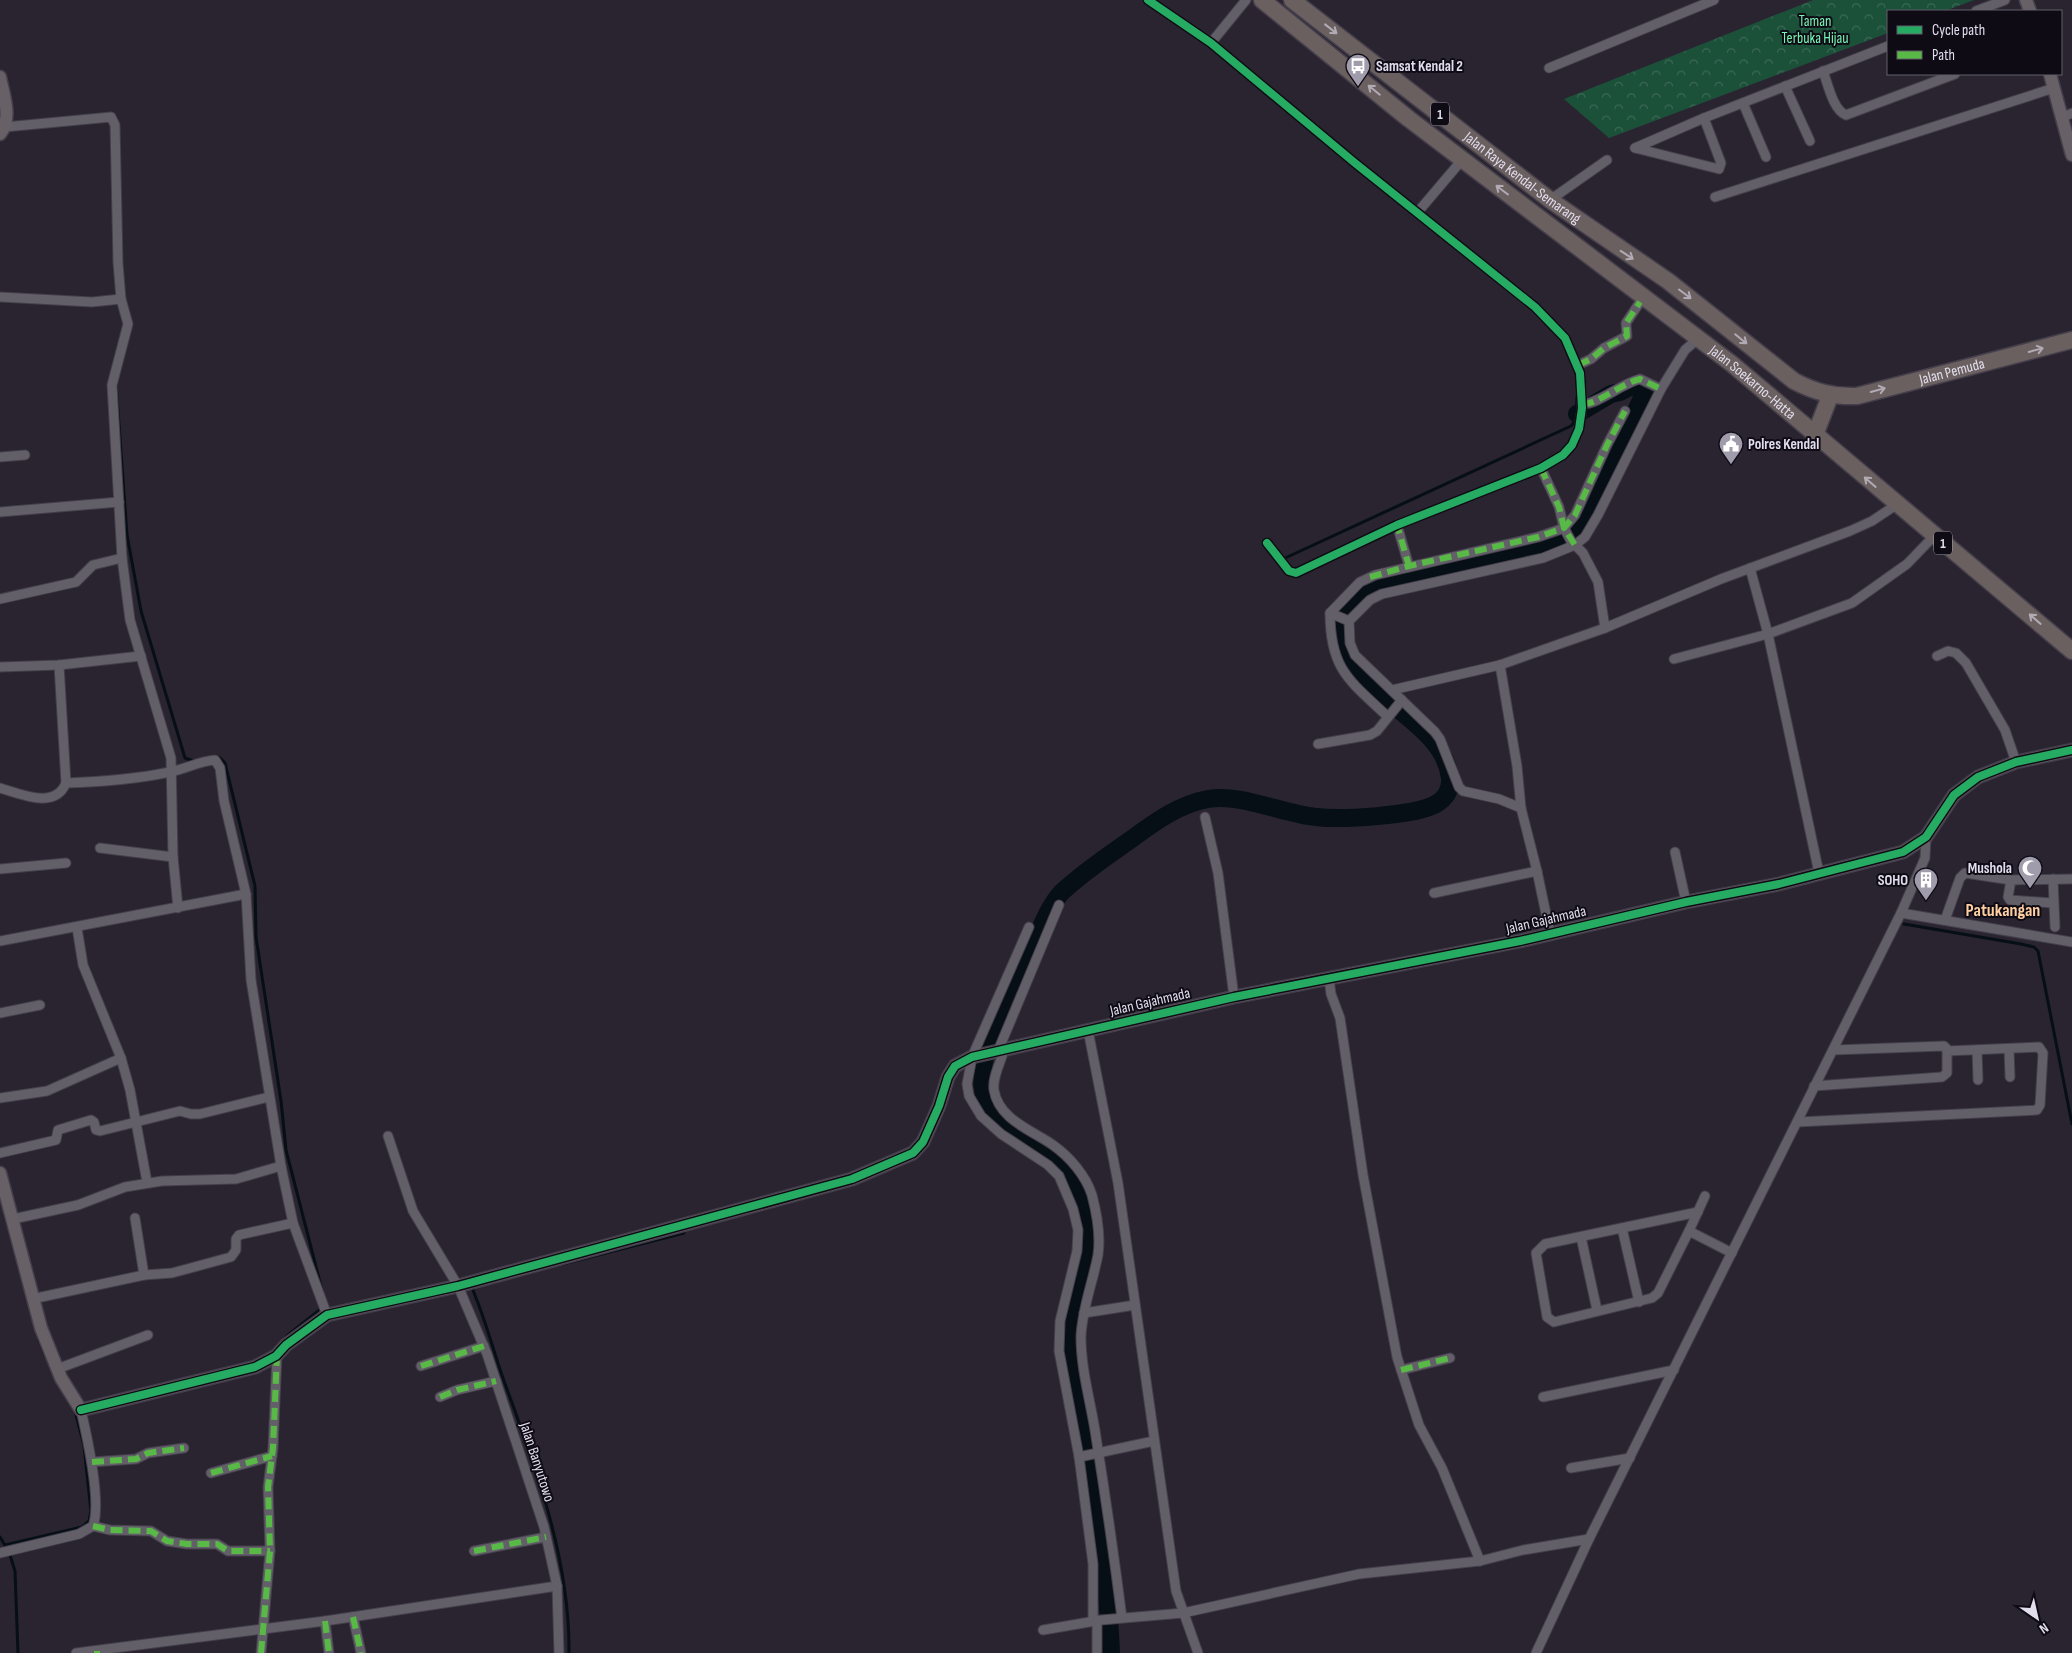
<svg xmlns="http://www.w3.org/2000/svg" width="2072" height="1653" font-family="'Sofia Sans Condensed',sans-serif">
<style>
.park{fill:url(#park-crowns)}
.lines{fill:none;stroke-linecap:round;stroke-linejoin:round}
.stream{stroke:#060f16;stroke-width:3}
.river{stroke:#060f16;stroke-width:18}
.street-casing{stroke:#443f4b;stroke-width:11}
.secondary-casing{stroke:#443f4b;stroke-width:15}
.highway-casing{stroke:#443f4b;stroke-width:19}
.street{stroke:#635f69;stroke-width:9}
.secondary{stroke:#676066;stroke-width:12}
.highway{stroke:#6b6060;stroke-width:16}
.quiet{stroke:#58b947;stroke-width:6;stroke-dasharray:12 6;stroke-linecap:butt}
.cycleway-casing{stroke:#0f0b15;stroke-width:11}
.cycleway{stroke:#26ab63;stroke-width:8}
.oneway{stroke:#b2abb5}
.labels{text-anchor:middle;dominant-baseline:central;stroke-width:4;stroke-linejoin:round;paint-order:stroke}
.shield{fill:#0f0b15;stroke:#a39eac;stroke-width:1}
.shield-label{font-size:14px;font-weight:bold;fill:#e2dded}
.park-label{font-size:15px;fill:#78f8b7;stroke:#0f0b15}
.poi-label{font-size:15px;font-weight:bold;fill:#e2dded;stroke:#0f0b15;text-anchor:start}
.street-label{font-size:15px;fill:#e2dded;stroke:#0f0b15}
.quarter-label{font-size:18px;font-weight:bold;fill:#ffd0a2;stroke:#0f0b15}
</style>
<defs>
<pattern id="park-crowns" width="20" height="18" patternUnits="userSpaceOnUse" patternTransform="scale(1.25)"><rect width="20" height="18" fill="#1b5039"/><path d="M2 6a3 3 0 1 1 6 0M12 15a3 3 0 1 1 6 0" fill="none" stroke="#3c6956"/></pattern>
</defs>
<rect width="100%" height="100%" fill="#292430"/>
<!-- park -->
<polygon class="park" points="1813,0 1974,0 1945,11 1888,11 1888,33 1609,138 1564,99"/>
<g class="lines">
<!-- stream -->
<g class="stream">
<polyline points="116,384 127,535 141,611 185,758 194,761"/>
<polyline points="1283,559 1571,426 1576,420 1577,397"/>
<polyline points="215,756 220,758 225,763 255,886 256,937 281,1101 286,1150 323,1294"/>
<polyline points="1904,924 2021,944 2034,947 2038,951 2072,1124"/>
<polyline points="5,1215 24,1286"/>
<polyline points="563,1264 684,1233"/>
<path d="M 475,1285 L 473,1290 L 476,1298 C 487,1325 494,1353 504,1381 C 536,1468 570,1559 569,1653"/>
<polyline points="39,1340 46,1357"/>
<polyline points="276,1348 288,1335 322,1308"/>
<polyline points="0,1537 6,1547"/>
<polyline points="5,1545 82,1527 89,1521 91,1511 84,1446 75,1411"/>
<polyline points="9,1552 15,1571 18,1653"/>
</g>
<!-- river -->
<path class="river" d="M 1111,1653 C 1109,1596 1100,1544 1092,1488 C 1089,1466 1088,1443 1084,1420 C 1080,1393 1067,1368 1070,1339 C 1074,1292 1099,1246 1082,1199 C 1076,1183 1065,1165 1052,1155 C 1008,1120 966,1116 988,1046 C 1003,1015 1016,984 1030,953 C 1039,933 1047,908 1062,892 C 1083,872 1109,855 1133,838 C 1156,821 1180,804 1208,799 C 1241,793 1283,814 1316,817 C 1341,820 1414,816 1436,804 C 1446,798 1451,789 1450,778 C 1445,732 1386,707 1361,676 C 1347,659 1344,641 1337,620 C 1358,576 1468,562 1513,552 C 1533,548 1557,545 1573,532 C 1590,518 1598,492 1607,473 C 1620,444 1634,416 1647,387 L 1638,383 L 1620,392 L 1611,394 L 1577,414"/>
<defs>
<g id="street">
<polyline points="1148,0 1211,43 1355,163 1535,307 1565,338 1580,373 1582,408 1579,429 1572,445 1563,455 1541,468 1397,525 1296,573 1289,571 1267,543"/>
<polyline points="1976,11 2005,0"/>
<polyline points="1211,43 1246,0"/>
<polyline points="1549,68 1714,0"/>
<path d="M 1823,71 C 1828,84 1833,110 1846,115 L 1955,74"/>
<polyline points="1785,86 1810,141"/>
<polyline points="1743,103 1766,157"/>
<polyline points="2061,118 2072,113"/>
<polyline points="5,127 111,117 115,125 118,263 121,299 128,324 112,385 122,558 130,620 171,758 173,857 178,908"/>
<polyline points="1635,148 1704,118 1888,46"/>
<polyline points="1635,148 1719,169 1721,163 1704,118"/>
<polyline points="1715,197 2054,88"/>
<polyline points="1550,200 1607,160"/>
<polyline points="1417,213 1462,160"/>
<polyline points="0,297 92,302 121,299"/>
<polyline points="1578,365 1591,359 1604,348 1627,336 1626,323 1640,302"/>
<path d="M 1582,404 C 1597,405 1622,383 1640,379 L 1661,389"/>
<polyline points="0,457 25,455"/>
<polyline points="1541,468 1559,507 1564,528 1571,541 1583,553 1598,582 1605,628"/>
<polyline points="0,512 119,502"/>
<polyline points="1397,525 1409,566"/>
<polyline points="1750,568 1768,634 1819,873"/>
<polyline points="0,599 76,582 93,565 122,558"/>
<polyline points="1330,613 1349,621"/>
<polyline points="1937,656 1948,651 1956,653 1966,663 2005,730 2016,762"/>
<polyline points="1674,659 1768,634 1852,603 1907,564 1934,536"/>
<polyline points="1500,665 1517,766 1521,808"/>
<polyline points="0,667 59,665 141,656"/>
<polyline points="1392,690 1500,665 1605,628 1721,579 1850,531 1872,521 1896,505"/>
<path d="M 1388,717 C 1350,681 1330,670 1330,613 L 1360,582 L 1375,575 L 1538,537 L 1564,528 L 1575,515 L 1607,445 L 1625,411"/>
<polyline points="1318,744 1370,735 1377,731 1402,700"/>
<path d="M 66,783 C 101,782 136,779 170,772 C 186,769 199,761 215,760 L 220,768 L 224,801 L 246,894 L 251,980 L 281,1166 L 293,1223 L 327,1315"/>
<path d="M 0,788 C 21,794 55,810 66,783 L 59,665"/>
<polyline points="1205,817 1218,873 1234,997"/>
<polyline points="100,848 173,857"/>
<polyline points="1675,852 1686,902"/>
<polyline points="0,869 66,863"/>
<polyline points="2053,879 2055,927"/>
<polyline points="2011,880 2008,897 2010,900 2052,903"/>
<polyline points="1434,893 1537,871"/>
<polyline points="1901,913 2072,942"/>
<polyline points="1945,920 1960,878 1965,873 2011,880 2072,879"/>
<polyline points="1029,927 972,1057 967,1084 969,1096 981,1116 1001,1134 1048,1165 1059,1176 1073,1209 1078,1230 1077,1251 1060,1321 1059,1351 1079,1457 1093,1564 1093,1621"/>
<polyline points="77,928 83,965 121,1058 130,1090 147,1182"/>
<polyline points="1550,933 1537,871 1521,808 1499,799 1463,791 1459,787 1440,739 1435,732 1355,655 1350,643 1349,621 1370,600 1382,594 1543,558 1575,545 1585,537 1598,515 1661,389 1685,350 1693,343"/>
<polyline points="0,941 246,894"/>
<polyline points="1329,979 1331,994 1340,1018 1363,1175 1397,1357 1419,1425 1442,1468 1480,1561"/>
<polyline points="0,1013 40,1005"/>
<polyline points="1088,1030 1118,1183 1176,1591 1198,1653"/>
<polyline points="2009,1049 2010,1077"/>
<path d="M 1004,1050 C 1001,1062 992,1077 994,1090 C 999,1120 1032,1130 1053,1145 C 1070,1157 1086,1176 1092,1195 C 1097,1214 1101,1235 1098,1255 C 1093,1282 1082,1309 1081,1337 C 1081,1368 1090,1400 1095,1430 C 1105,1493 1114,1555 1122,1618"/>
<polyline points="1977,1050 1978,1080"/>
<polyline points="998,1051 1059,905"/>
<polyline points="1814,1086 1942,1077 1947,1073 1947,1049 1944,1046 1833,1050"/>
<polyline points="0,1098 47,1091 121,1058"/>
<polyline points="1798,1122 2037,1110 2040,1105 2043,1053 2039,1047 1947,1051"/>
<polyline points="388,1136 413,1211 458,1286 487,1354 544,1527 557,1586 559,1653"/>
<polyline points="0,1153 56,1140 58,1130 91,1120 94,1122 96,1130 100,1131 180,1111 191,1114 200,1114 269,1097"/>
<polyline points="1698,1212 1545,1244 1536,1253 1547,1317 1554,1322 1652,1298 1658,1293 1689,1231 1732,1253"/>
<polyline points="135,1218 144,1275"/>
<polyline points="13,1219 78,1205 125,1187 162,1181 236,1179 281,1166"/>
<polyline points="1622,1228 1639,1302"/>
<polyline points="1689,1231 1705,1196"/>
<polyline points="1581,1237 1597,1310"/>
<polyline points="32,1299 144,1275 172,1273 231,1257 236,1250 236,1239 239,1235 293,1223"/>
<polyline points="1084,1313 1135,1305"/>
<polyline points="421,1366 484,1346"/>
<polyline points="57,1369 148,1335"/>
<polyline points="1401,1370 1450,1358"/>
<polyline points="440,1397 457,1390 496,1381"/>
<polyline points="1543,1397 1674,1370"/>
<polyline points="1079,1457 1154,1441"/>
<polyline points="92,1462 136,1459 148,1453 184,1448"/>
<polyline points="1571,1468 1630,1458"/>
<polyline points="211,1473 272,1456"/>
<polyline points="93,1526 110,1530 151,1531 167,1541 187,1544 217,1544 228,1551 270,1551"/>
<polyline points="474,1551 546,1537"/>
<path d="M 0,1553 L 79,1534 L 93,1526 C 102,1502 87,1436 81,1410"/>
<polyline points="353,1617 361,1653"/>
<polyline points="325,1621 329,1653"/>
<polyline points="1043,1630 1101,1620 1183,1613 1359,1574 1480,1561 1523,1550 1589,1539"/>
<polyline points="76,1653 325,1621 557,1586"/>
<polyline points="261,1653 270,1551 268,1487 273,1448 277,1354"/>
<polyline points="1097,1653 1097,1620"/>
<polyline points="1536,1653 1589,1539 1901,913 1925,858 1926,837"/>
</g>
<g id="secondary">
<polyline points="2026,0 2030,11"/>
<polyline points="2050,74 2072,155"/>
<path d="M 0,77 C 3,94 13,118 0,134"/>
<polyline points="0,1173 41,1328 61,1378 81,1410 255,1367 276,1356 286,1345 327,1315 458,1286 852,1179 913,1153 923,1142 939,1106 948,1077 955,1066 972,1057 1234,997 1520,941 1686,902 1779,884 1903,852 1926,837 1954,795 1978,777 2016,762 2072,750"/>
</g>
<g id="highway">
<path id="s1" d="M 1262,0 L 1409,119 L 1732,364 L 2072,651"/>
<path id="s2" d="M 1292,0 L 1550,200 L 1668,281 L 1794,381 C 1815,392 1833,397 1857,396 L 2072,340"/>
<polyline points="1815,435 1830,396"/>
</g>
</defs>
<!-- street casing -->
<use href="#street" class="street-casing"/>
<!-- secondary casing -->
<use href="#secondary" class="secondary-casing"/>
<!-- highway casing -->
<use href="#highway" class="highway-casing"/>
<!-- street -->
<use href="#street" class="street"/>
<!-- secondary -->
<use href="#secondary" class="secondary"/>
<!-- highway -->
<use href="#highway" class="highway"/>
<!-- quiet -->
<g class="quiet">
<polyline points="1578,365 1591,359 1604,348 1627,336 1626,323 1640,302"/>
<path d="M 1582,404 C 1597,405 1622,383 1640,379 L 1661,389"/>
<polyline points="1541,468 1559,507 1564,528 1575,545"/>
<polyline points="1394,526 1397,525 1409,566"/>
<polyline points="1370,577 1409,566 1538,537 1564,528 1575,515 1607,445 1625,411"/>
<polyline points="421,1366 484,1346"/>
<polyline points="1401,1370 1450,1358"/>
<polyline points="440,1397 457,1390 496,1381"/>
<polyline points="92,1462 136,1459 148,1453 184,1448"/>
<polyline points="211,1473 272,1456"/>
<polyline points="93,1526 110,1530 151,1531 167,1541 187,1544 217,1544 228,1551 270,1551"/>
<polyline points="474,1551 546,1537"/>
<polyline points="353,1617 361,1653"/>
<polyline points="325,1621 329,1653"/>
<polyline points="97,1651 97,1653"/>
<polyline points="261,1653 270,1551 268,1487 273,1448 277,1354"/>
</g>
<defs>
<g id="cycleway">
<polyline points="1148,0 1211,43 1355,163 1535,307 1565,338 1580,373 1582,408 1579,429 1572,445 1563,455 1541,468 1397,525 1296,573 1289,571 1267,543"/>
<polyline points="81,1410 255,1367 276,1356 286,1345 327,1315 458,1286 852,1179 913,1153 923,1142 939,1106 948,1077 955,1066 972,1057 1234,997 1520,941 1686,902 1779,884 1903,852 1926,837 1954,795 1978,777 2016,762 2072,750"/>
</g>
</defs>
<!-- cycleway casing -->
<use href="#cycleway" class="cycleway-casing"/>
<!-- cycleway -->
<use href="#cycleway" class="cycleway"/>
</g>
<!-- one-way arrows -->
<defs><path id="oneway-shaft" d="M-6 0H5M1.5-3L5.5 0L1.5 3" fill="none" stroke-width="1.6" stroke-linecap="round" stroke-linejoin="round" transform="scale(1.25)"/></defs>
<g class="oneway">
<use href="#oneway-shaft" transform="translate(1331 29) rotate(38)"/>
<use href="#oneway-shaft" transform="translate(1374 90) rotate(-141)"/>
<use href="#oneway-shaft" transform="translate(1502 190) rotate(-143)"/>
<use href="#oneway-shaft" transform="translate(1627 255) rotate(33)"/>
<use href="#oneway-shaft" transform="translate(1685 294) rotate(37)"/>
<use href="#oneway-shaft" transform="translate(1741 339) rotate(39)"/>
<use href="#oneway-shaft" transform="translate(2036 350) rotate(-15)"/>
<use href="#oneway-shaft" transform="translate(1878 390) rotate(-15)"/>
<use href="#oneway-shaft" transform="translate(1870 482) rotate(-139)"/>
<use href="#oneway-shaft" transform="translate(2035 619) rotate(-139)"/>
</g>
<!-- icons -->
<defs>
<symbol id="bus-pin" viewBox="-11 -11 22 30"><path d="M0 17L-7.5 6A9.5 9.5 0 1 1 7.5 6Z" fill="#a19cab" stroke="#0f0b15"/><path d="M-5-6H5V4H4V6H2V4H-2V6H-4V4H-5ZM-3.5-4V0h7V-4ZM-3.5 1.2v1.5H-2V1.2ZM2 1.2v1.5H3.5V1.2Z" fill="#fff"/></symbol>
<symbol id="civic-pin" viewBox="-11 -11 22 30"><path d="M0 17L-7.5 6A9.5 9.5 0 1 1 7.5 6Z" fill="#a19cab" stroke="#0f0b15"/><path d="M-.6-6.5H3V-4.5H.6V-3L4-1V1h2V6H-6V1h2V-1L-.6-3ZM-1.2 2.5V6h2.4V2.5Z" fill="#fff"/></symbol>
<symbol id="mosque-pin" viewBox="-11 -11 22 30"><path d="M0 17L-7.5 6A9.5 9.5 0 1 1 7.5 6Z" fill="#a19cab" stroke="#0f0b15"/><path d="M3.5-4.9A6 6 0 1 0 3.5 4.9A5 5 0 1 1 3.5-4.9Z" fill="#fff"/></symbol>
<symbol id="building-pin" viewBox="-11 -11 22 30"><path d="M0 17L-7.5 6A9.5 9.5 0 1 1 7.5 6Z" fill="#a19cab" stroke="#0f0b15"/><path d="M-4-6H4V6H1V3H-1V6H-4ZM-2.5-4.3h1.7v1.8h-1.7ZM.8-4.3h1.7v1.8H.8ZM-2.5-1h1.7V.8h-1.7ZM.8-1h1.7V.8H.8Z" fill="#fff"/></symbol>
</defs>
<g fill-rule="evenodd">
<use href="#bus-pin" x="1344" y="52" width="28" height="38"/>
<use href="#civic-pin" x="1717" y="430" width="28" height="38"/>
<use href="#mosque-pin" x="2016" y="854" width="28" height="38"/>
<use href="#building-pin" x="1912" y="866" width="28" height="38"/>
</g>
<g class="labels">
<!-- shield labels -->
<g class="shield">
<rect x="1431" y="102.5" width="18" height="23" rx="4"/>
<rect x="1934" y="531.5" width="18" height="23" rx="4"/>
</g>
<g class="shield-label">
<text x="1440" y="114">1</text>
<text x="1943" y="543">1</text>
</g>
<!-- park labels -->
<g class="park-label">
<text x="1815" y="21">Taman<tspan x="1815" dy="17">Terbuka Hijau</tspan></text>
</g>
<!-- poi labels -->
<g class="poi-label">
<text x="1376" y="66">Samsat Kendal 2</text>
<text x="1748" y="444">Polres Kendal</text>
<text x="2012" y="868" text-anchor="end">Mushola</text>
<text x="1908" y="880" text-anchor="end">SOHO</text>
</g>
<!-- street labels -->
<g class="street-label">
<text stroke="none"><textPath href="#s2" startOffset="291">Jalan Raya Kendal-Semarang</textPath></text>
<text stroke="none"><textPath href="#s2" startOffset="794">Jalan Pemuda</textPath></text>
<text stroke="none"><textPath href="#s1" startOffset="622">Jalan Soekarno-Hatta</textPath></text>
<text transform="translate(1546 920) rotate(-13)">Jalan Gajahmada</text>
<text transform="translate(1150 1002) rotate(-13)">Jalan Gajahmada</text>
<text transform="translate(537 1462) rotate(72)">Jalan Banyutowo</text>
</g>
<!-- quarter labels -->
<g class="quarter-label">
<text x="2003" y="910">Patukangan</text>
</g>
</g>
<!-- legend -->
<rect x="1887" y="10" width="175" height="65" fill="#0f0b15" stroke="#635f6b"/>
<rect x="1897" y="26" width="25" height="8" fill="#26ab63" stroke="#635f6b"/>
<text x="1932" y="35" font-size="15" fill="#e2dded">Cycle path</text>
<rect x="1897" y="51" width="25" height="8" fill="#58b947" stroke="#635f6b"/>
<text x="1932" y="60" font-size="15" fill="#e2dded">Path</text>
<!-- north arrow -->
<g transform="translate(2037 1618) rotate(146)" stroke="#0f0b15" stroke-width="4" paint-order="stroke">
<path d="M0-4L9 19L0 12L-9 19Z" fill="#e2dded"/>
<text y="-8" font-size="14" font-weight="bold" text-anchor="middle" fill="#e2dded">N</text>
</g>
</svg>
